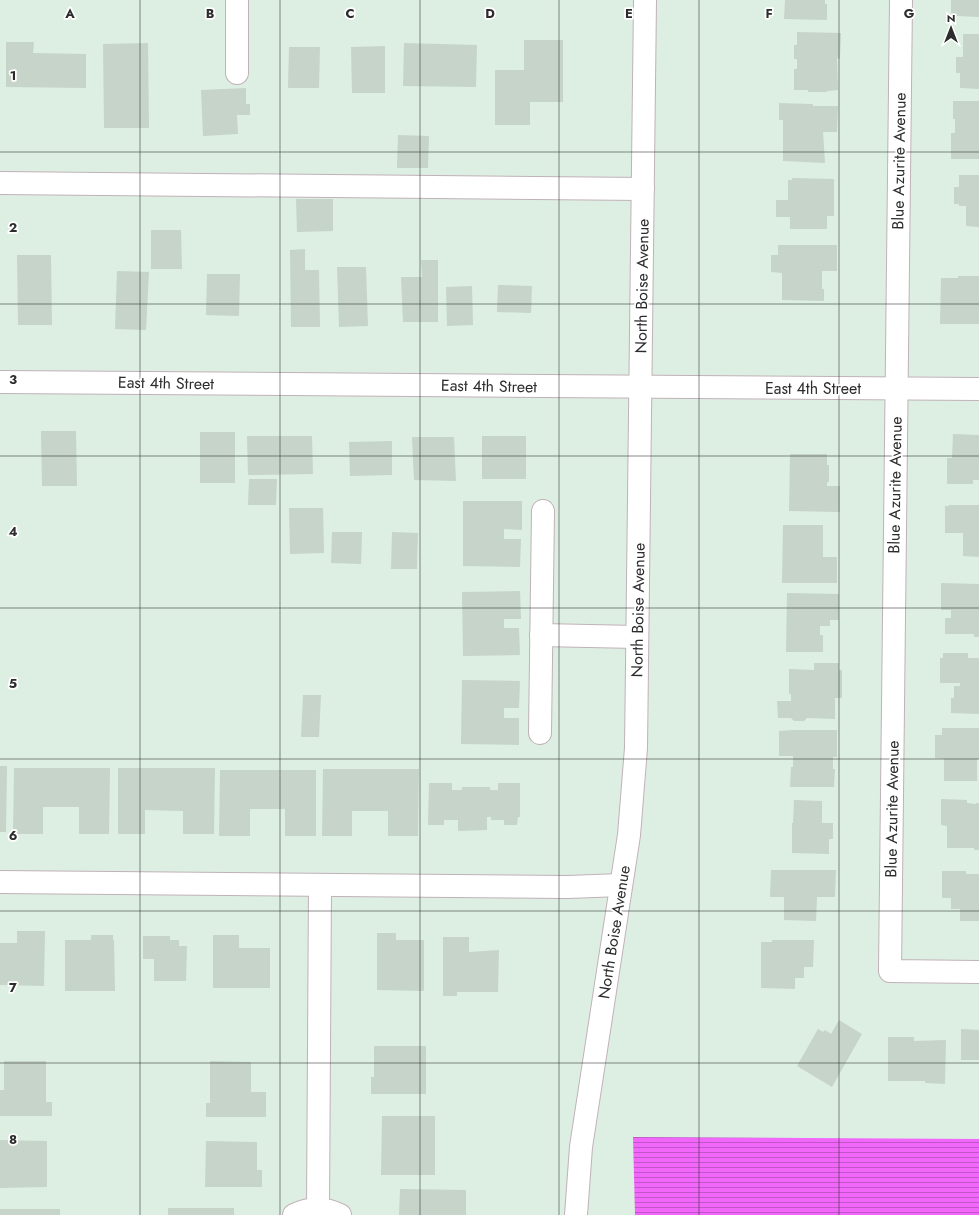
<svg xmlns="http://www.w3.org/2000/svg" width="979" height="1215" font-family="Jost,sans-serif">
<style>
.water{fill:url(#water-rules)}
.building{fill:#c6d4c9}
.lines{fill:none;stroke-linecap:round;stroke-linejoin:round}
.minor-casing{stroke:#c1b1b9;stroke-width:24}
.minor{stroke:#fff;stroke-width:22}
.grid{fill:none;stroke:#2c2c2c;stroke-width:1;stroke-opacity:0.55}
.labels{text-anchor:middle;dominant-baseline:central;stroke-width:3.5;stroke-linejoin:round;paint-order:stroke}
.street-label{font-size:16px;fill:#2c2c2c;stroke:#fff}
.grid-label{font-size:13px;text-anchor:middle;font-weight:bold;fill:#2c2c2c;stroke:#fff;stroke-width:3.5;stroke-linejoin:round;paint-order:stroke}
</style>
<defs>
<pattern id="water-rules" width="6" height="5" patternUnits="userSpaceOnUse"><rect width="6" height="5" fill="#f167fa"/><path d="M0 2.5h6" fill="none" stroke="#c355cb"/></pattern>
</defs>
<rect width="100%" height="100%" fill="#ddefe2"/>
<!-- water -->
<polygon class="water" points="633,1137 979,1139 979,1215 635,1215"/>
<!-- building -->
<g class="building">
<polygon points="785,0 825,0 825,4 827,4 827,20 784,19"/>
<polygon points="951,0 979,0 979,17 957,16 957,14 951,14"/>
<polygon points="797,32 841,33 840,59 837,58 838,90 827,91 827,92 808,92 808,90 794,90 794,69 797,69 797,59 794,59 794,45 797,45"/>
<polygon points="963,34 979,34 979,89 960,88 960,73 956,73 956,57 963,57"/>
<polygon points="524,40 563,40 563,102 530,102 530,125 495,125 495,70 524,70"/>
<polygon points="6,42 34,42 33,53 86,54 86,88 6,87"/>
<polygon points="148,43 149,128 104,128 103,44"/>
<polygon points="404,43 477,45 476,87 403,86"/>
<polygon points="385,46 385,93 352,93 351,47"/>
<polygon points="289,47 320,47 319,88 288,88"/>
<polygon points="246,88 246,104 250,104 250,115 237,115 238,134 203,136 201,90"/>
<polygon points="953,101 979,101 979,159 951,159 951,133 955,133 955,119 953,119"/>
<polygon points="779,103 811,104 813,104 813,106 838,106 837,132 823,132 825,163 783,161 783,120 779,120"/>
<polygon points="398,135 429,136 428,168 397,168"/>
<polygon points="959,175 979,175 979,227 966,226 966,206 959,206 959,204 954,204 954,187 959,187"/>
<polygon points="792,178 834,179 834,216 827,216 827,229 790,229 790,217 776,217 776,200 788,200 788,180 792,180"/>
<polygon points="296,199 333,199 333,231 297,232"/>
<polygon points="151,230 181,230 182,269 151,269"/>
<polygon points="778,245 837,245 837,271 822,271 822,289 824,289 824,301 782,300 782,273 771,272 771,255 778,255"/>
<polygon points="305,249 305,270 319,270 320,327 291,327 290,250"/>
<polygon points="17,255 51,255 52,325 18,325"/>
<polygon points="421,260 438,260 438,322 403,322 401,277 422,277"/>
<polygon points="337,267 366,267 368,326 339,327"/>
<polygon points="117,271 149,272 146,330 115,329"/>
<polygon points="207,274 240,274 239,316 206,315"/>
<polygon points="958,276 979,276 979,324 940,324 941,278 958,278"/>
<polygon points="498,285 532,286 531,313 497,312"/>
<polygon points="472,286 473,325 447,326 446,287"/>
<polygon points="41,431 76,431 77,486 42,486"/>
<rect x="200" y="432" width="35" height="51"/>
<polygon points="953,434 979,435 979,480 973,480 973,484 947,484 947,458 952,458"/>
<polygon points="247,436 312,436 313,474 248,475"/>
<rect x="482" y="436" width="44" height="43"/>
<polygon points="412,437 454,437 456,481 414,480"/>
<polygon points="392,441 392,475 350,476 349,442"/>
<polygon points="790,454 827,454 827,465 829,465 829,482 827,482 827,486 840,486 840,512 789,511"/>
<polygon points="249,479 277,479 276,505 248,505"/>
<polygon points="463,501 522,501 522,530 504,529 504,539 521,539 520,567 463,566"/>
<polygon points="949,505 979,505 979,557 963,556 963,533 945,533 945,506 949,506"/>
<polygon points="289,508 323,508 324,553 290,554"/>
<polygon points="783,525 823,525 823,557 837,557 837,583 782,583"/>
<polygon points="332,532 362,532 361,564 331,563"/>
<polygon points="392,532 418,533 417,569 391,569"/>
<polygon points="941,583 979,584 979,637 974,637 974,634 945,634 945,618 951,618 951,610 941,610"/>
<polygon points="520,591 521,619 504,619 504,628 519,628 520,655 463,656 462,592"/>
<polygon points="787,593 839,594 839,620 830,620 830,626 820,626 820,635 823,635 823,652 786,652"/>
<polygon points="943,653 968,653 968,658 979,658 979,714 951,713 951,698 954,698 954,686 960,686 960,683 940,683 940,658 943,658"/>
<polygon points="814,663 839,663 839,670 842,670 842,698 835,698 835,719 807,718 804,721 794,721 791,718 778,718 777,701 791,701 791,694 789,694 789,669 814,670"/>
<polygon points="462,680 520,681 519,708 504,708 504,718 519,718 519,745 461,744"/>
<polygon points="303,695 321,695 319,737 301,737"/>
<polygon points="942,728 979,728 979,759 977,759 977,781 944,781 944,759 935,758 935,735 942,735"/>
<polygon points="793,730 837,730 837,757 833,757 833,769 835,769 834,787 790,787 791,767 793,767 793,756 779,756 779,731"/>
<polygon points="0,766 7,766 6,832 0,832"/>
<polygon points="14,768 110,768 109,834 79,834 79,807 43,807 43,834 13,834"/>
<polygon points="118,768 215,768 214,834 183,834 183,811 145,810 145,834 118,834"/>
<polygon points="323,769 419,769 418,836 388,836 388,811 352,811 352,836 322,836"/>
<polygon points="220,770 316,770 316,836 285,836 285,809 250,809 250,836 219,836"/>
<polygon points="429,783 452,783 452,790 462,790 462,787 490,787 490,790 498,790 498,783 520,783 520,817 518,817 517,825 504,825 504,820 491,820 491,817 487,817 487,830 458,831 458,820 444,820 444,825 428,825"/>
<polygon points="941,799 967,800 967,803 976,804 976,803 979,803 979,850 974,850 974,848 947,848 947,826 941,825"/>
<polygon points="794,800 822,801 822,823 833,823 833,839 829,839 829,854 792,853 792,823 793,823"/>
<polygon points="771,870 836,870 835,897 817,897 816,921 784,920 784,897 770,897"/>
<polygon points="942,871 966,871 966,874 979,874 979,921 960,921 960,909 951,909 951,898 942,898"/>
<polygon points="17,931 45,931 44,986 0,985 0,943 17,943"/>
<polygon points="377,933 396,933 396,940 424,940 424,991 377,990"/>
<polygon points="91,935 113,935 113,940 114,940 115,991 65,991 65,940 91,940"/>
<polygon points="213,935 239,935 239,948 270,948 270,988 213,988"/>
<polygon points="143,936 170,936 170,940 179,940 179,946 187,946 186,981 154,981 154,959 143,959"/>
<polygon points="443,937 469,937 469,952 499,950 498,992 457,992 457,996 443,996"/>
<polygon points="772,940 814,940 813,967 804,967 804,978 795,978 795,989 761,988 761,942 772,942"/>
<polygon points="839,1020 862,1034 832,1087 797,1066 818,1029 823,1032 825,1030 831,1034"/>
<polygon points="961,1029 979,1030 979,1060 961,1060"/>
<polygon points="888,1037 914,1037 914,1041 946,1040 945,1084 925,1083 925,1081 888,1081"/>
<polygon points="374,1046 426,1046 426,1094 371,1094 371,1077 374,1077"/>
<polygon points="4,1061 46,1061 46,1102 52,1102 52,1116 0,1116 0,1090 4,1090"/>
<polygon points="210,1061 251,1062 251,1092 266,1092 266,1117 206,1117 206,1103 210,1103"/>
<polygon points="382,1116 435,1116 435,1175 381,1175"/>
<polygon points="0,1140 47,1141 47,1187 0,1188"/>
<polygon points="206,1141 257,1142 257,1170 262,1170 262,1187 205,1187"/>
<polygon points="400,1189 466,1190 466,1215 399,1215"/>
<rect x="168" y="1208" width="66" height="7"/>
<rect x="0" y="1209" width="60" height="6"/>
</g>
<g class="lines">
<defs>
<g id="minor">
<polyline points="237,0 237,73"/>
<polyline points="901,0 890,971 979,972"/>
<polyline points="0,183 643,189"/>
<polyline points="0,382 979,389"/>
<polyline points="541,635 637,637"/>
<polyline points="540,733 543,511"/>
<polyline points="0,882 568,887 621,885"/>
<polyline points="318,1208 320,885"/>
<path d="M 294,1215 C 310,1207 324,1207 340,1215"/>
<polyline points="576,1215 581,1147 629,835 636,748 645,0"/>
</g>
</defs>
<!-- minor casing -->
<use href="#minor" class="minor-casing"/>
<!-- minor -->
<use href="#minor" class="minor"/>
</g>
<!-- grid -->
<path class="grid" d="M 140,0 L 140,1215M 280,0 L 280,1215M 420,0 L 420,1215M 559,0 L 559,1215M 699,0 L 699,1215M 839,0 L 839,1215M 0,152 L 979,152M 0,304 L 979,304M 0,456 L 979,456M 0,608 L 979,608M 0,759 L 979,759M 0,911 L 979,911M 0,1063 L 979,1063"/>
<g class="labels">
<!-- street labels -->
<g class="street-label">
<text transform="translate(899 161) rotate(-89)">Blue Azurite Avenue</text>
<text transform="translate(642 286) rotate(-89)">North Boise Avenue</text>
<text transform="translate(166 383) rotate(1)">East 4th Street</text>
<text transform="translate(489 386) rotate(1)">East 4th Street</text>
<text x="813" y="388">East 4th Street</text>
<text transform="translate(895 485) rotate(-89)">Blue Azurite Avenue</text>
<text transform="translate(638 610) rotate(-89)">North Boise Avenue</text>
<text transform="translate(892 809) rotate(-89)">Blue Azurite Avenue</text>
<text transform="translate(614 932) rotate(-81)">North Boise Avenue</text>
</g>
</g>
<g class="grid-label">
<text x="70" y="18">A</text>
<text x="210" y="18">B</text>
<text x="350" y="18">C</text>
<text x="490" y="18">D</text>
<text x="629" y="18">E</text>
<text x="769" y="18">F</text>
<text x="909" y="18">G</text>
<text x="13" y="80">1</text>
<text x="13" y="232">2</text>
<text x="13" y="384">3</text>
<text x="13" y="536">4</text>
<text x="13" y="688">5</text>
<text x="13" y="840">6</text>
<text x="13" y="992">7</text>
<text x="13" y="1144">8</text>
</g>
<!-- north arrow -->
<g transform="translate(951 28)" stroke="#ffffff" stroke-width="3" paint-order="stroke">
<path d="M0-3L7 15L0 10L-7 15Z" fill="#2c2c2c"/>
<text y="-6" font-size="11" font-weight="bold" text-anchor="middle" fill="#2c2c2c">N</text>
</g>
</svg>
